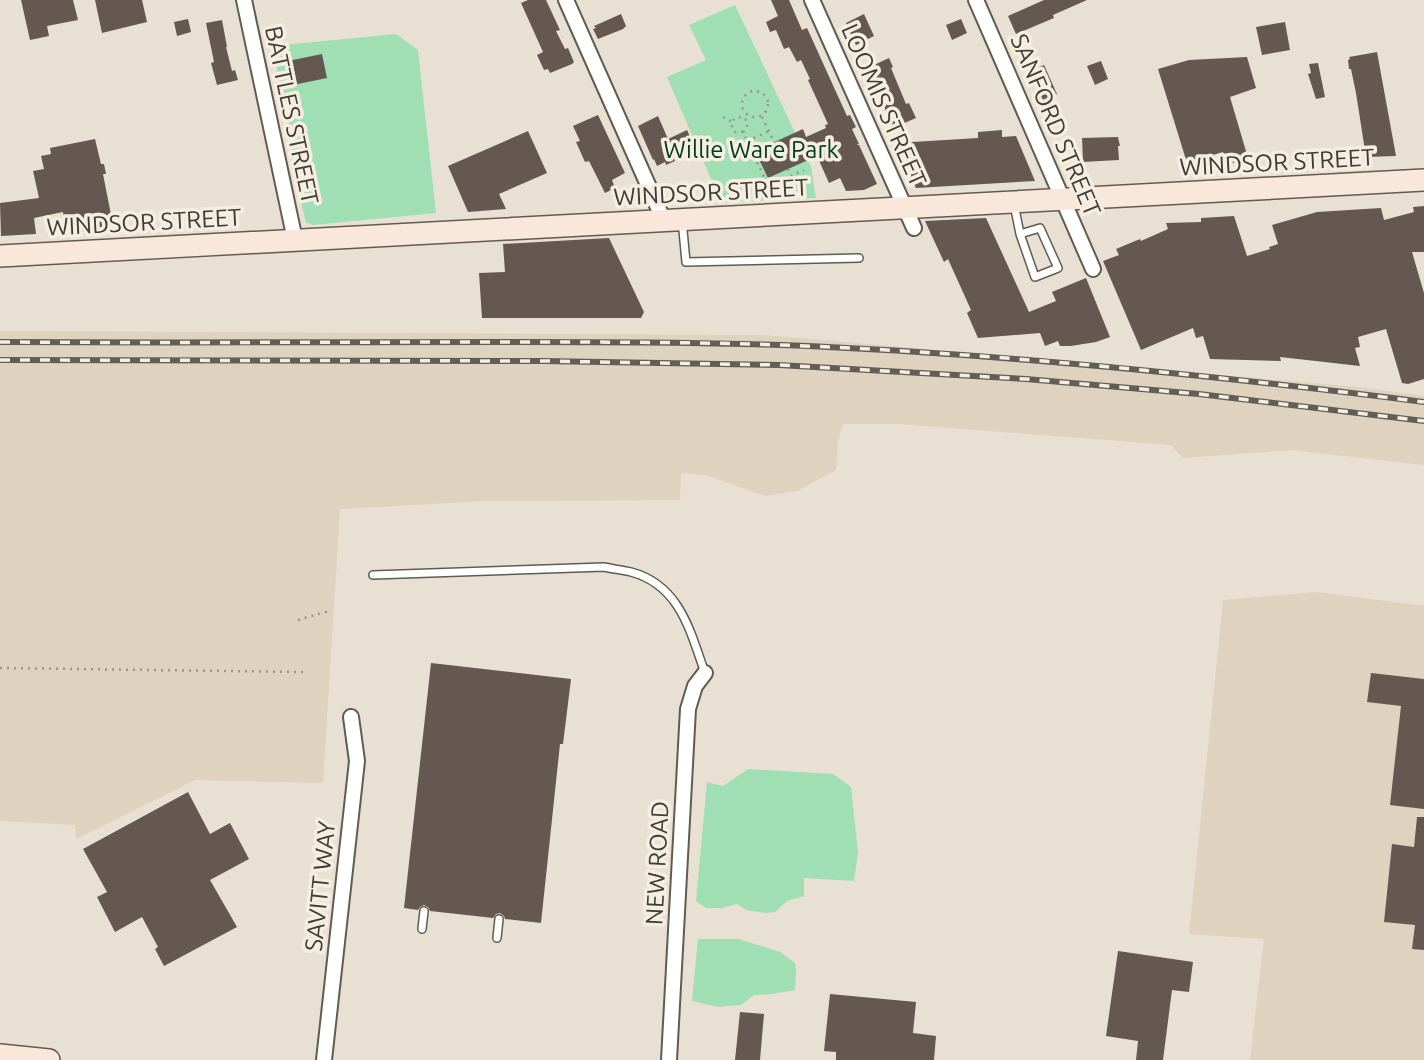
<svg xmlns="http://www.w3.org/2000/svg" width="1424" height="1060" font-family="Ubuntu,sans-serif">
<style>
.built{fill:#dfd2bf}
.green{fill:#a0deb4}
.building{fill:#655851}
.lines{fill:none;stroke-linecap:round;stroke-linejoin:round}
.service-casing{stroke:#625b50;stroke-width:10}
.minor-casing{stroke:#625b50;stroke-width:18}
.secondary-casing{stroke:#625b50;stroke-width:24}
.path{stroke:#9b958b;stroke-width:2.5;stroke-dasharray:2 5;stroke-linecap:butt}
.service{stroke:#fff;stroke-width:7}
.minor{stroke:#fff;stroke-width:14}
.secondary{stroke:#fae7db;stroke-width:21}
.rail-casing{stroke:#625d56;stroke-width:6}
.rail{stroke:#f5ede0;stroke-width:3.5;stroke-dasharray:10;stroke-linecap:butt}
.labels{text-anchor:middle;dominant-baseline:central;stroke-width:7;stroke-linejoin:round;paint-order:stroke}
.street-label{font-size:24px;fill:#3f3b36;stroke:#f5ede0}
.park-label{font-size:24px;fill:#003c1e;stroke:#f5ede0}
</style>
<rect width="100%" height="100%" fill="#e8e0d2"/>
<!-- built -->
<g class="built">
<polygon points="0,331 765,335 1358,387 1424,396 1424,465 1291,450 1183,458 1171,445 898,424 843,424 838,441 836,470 797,491 765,496 706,475 681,473 680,500 486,501 340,509 323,783 195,780 76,839 75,825 0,821"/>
<polygon points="1318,592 1424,606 1424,1060 1250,1060 1264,939 1189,934 1223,600"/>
</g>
<!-- green -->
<g class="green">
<polygon points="735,5 811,167 816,198 721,202 667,77 706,60 689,25"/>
<polygon points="396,34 418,50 436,213 313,225 306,222 301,203 273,46"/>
<polygon points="748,769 833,774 851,787 858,853 854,881 804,878 804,896 787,901 775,912 765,913 746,910 737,904 722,908 706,908 696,901 707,782 723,786"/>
<polygon points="698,939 739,939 780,952 795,963 796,970 795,990 772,994 754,995 741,1005 718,1007 692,1001"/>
</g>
<!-- building -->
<g class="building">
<polygon points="21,0 73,0 78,20 47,26 49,36 30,40"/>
<polygon points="95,0 142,0 147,22 102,33"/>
<polygon points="528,0 546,0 560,30 556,31 565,49 568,48 574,62 572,64 550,73 548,69 544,70 537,55 543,52 521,3"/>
<polygon points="771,0 789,0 802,30 807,28 847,116 850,115 856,127 852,129 859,144 856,145 859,145 877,184 864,190 846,191 840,178 829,183 817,156 768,178 755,151 803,129 806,137 826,128 825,125 828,124 808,80 810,79 801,60 797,62 789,47 784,49 776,30 770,32 766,22 778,16"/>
<polygon points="1044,0 1087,0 1053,15 1054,18 1016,34 1008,16"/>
<polygon points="621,14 626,26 623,29 598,39 593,29 596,28 594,26"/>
<polygon points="864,14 874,36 856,45 846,23"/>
<polygon points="188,19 191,32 177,36 174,22"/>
<polygon points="961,19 967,33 952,40 946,25"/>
<polygon points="222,20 227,47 226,47 232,71 235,70 238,80 217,85 211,63 214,62 206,23"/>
<polygon points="1285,22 1290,50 1262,55 1256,27"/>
<polygon points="1377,52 1396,156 1366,157 1356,93 1351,69 1349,69 1348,60 1350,59 1349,57"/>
<polygon points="322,54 327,78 293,85 288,61"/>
<polygon points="1247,57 1256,88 1230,97 1248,158 1226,165 1223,152 1187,163 1158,69 1189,60"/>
<polygon points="889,58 893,67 891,68 906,104 909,103 916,118 893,128 881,99 876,101 863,70"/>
<polygon points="1101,61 1108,79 1095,85 1087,66"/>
<polygon points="1318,63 1325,97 1316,99 1308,74 1311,73 1309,64"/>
<polygon points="1044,65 1057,94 1043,100 1030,71"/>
<polygon points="598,115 625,173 612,180 615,188 605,193 589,161 585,162 576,142 580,141 573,126"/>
<polygon points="658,116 668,139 687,130 693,143 671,153 675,161 666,165 665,162 657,166 654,159 653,160 638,126"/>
<polygon points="1002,130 1002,137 1016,136 1035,181 916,188 896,143 978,138 978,132"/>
<polygon points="528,131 547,173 499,194 506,209 468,212 448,166"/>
<polygon points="1118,137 1120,146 1118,146 1119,160 1083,162 1082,138"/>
<polygon points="95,139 101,164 104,164 106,174 103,174 114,230 67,233 63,212 34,218 36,234 1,236 0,203 39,198 33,171 44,169 41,156 51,154 50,148"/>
<polygon points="1424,206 1424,252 1412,252 1424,293 1424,379 1408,384 1402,383 1386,329 1358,337 1360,347 1355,348 1360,366 1280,357 1281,361 1210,359 1203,336 1196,338 1193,328 1141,350 1103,261 1119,255 1116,249 1140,239 1141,241 1168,229 1166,223 1201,222 1201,218 1234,216 1247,256 1270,249 1269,247 1278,244 1272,225 1317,212 1381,208 1384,220 1414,212 1413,207"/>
<polygon points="986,218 1029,312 1056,301 1052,292 1086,278 1110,337 1096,342 1071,346 1060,346 1058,341 1045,346 1040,333 978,338 967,313 971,310 948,259 944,262 925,221"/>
<polygon points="609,238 644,312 641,318 482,318 479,273 505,272 503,244"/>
<polygon points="431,663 571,679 563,744 560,744 541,923 505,919 504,916 500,913 496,914 493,918 430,911 428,907 424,905 420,907 418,910 404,908"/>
<polygon points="1371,673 1424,679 1424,809 1390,805 1401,706 1367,702"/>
<polygon points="188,792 210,834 230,823 249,859 210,880 237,927 164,966 155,949 158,947 142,917 115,932 97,897 107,892 83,849"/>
<polygon points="1417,817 1424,817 1424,950 1412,949 1415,925 1384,922 1392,844 1414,847"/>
<polygon points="1118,951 1193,962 1189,992 1172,990 1163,1060 1136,1060 1138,1041 1106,1036"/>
<polygon points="830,994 916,1002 913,1033 936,1036 934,1060 836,1060 836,1052 824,1051"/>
<polygon points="740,1012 764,1014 760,1060 735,1060"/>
</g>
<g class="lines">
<defs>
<g id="service">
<polyline points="1014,204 1020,234 1035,277 1058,268 1040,228 1020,234"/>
<polyline points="682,220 686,262 859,258"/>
<path d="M 373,575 L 604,567 C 613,569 623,570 631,572 C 680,585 690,631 705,673"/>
<polyline points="422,929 424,911"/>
<polyline points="497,938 499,919"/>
</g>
<g id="minor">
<polyline points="244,0 295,240"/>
<polyline points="566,0 664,221"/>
<polyline points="812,0 914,228"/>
<polyline points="976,0 1093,269"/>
<polyline points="324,1060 357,761 351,717"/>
<polyline points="669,1060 688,709 695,686 705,673"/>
</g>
<g id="secondary">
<polyline points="0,256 1424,180"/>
<polyline points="0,1055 49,1060"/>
</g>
</defs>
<!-- service casing -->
<use href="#service" class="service-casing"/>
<!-- minor casing -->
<use href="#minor" class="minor-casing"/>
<!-- secondary casing -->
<use href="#secondary" class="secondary-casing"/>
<!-- path -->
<g class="path">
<circle cx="755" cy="104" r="13"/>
<polyline points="723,117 732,122"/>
<polyline points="762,117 774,142"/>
<polyline points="743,132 747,129 747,121 743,117 735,118 732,122 732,128 735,132 743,132 775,200"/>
<polyline points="747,141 769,131"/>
<polyline points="788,169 791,176 804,170"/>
<polyline points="298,620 329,611"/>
<polyline points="0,668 303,672"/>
</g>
<!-- service -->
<use href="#service" class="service"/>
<!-- minor -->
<use href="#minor" class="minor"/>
<!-- secondary -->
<use href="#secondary" class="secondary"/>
<defs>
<g id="rail">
<path d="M 0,342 C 172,343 344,342 516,342 C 605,342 693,342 781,345 C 997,353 1211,375 1424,402"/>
<polyline points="0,360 543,361 779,365 1026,379 1199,394 1424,421"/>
</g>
</defs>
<!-- rail casing -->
<use href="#rail" class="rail-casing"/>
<!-- rail -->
<use href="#rail" class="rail"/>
</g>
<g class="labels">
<!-- street labels -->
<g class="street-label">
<text transform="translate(884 105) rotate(66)">LOOMIS STREET</text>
<text transform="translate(292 115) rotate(78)">BATTLES STREET</text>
<text transform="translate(1056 125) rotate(67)">SANFORD STREET</text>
<text transform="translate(1277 162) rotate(-3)">WINDSOR STREET</text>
<text transform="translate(711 192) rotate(-3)">WINDSOR STREET</text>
<text transform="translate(144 222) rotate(-3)">WINDSOR STREET</text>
<text transform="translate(657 863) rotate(-87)">NEW ROAD</text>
<text transform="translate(320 886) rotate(-84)">SAVITT WAY</text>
</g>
<!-- park labels -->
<g class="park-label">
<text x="751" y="149">Willie Ware Park</text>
</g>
</g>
</svg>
